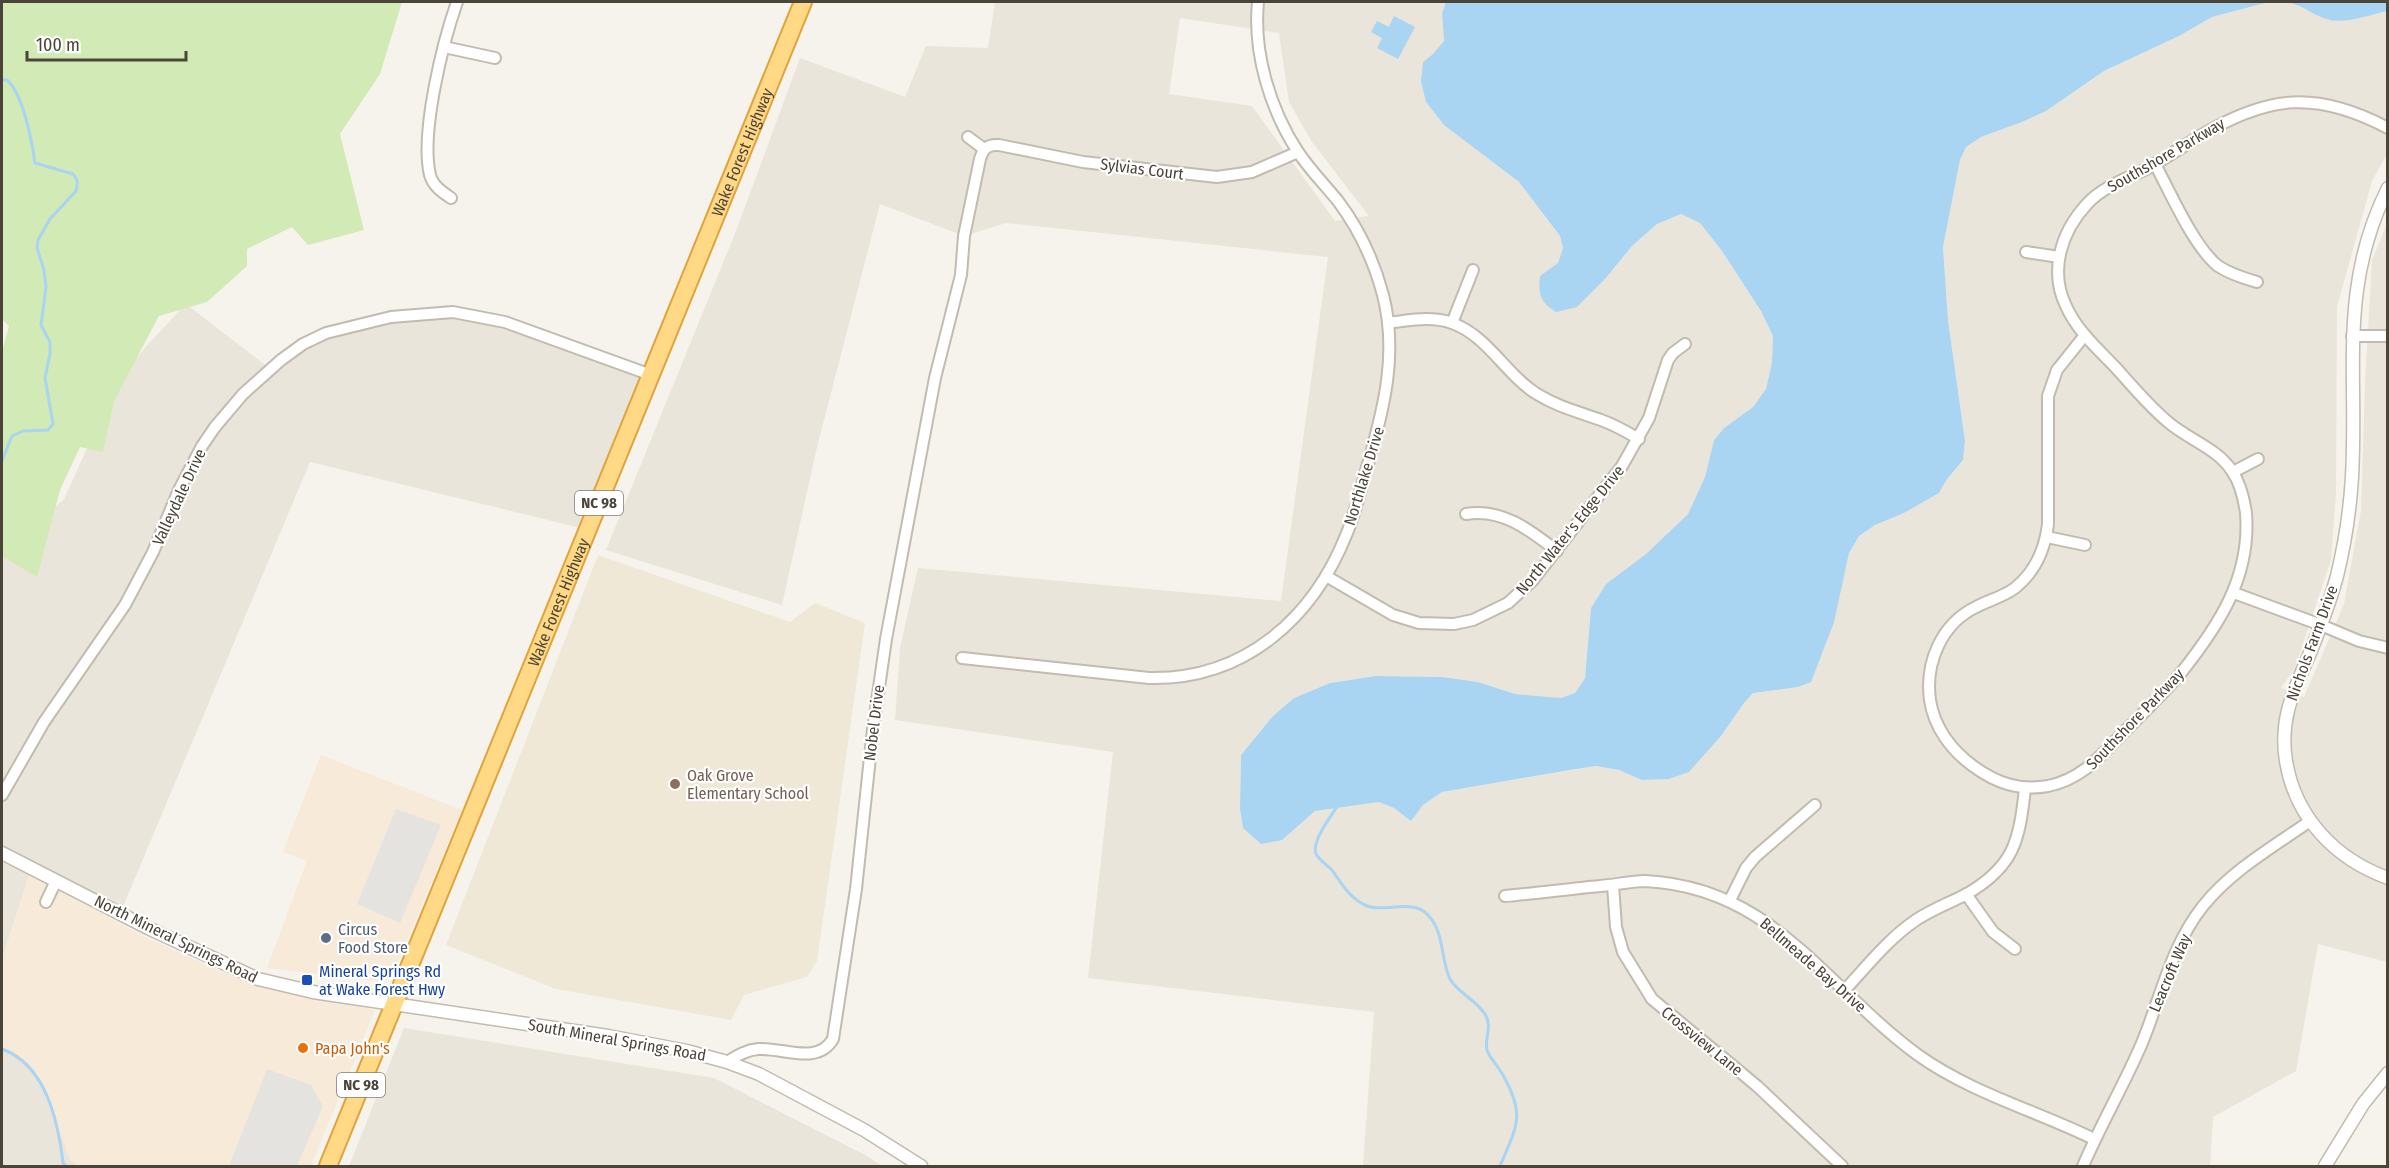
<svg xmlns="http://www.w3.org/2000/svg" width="2389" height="1168" font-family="'Fira Sans Condensed',sans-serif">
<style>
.residential{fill:#eae5da;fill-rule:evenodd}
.commercial{fill:#f7ead8}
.education{fill:#efe8d6}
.green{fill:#d2eab5}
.parking{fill:#e5e3e0}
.water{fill:#a9d4f2}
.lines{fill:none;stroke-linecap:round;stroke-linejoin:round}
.stream{stroke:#a9d4f2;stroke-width:3}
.minor-casing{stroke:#c2bbae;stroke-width:14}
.tertiary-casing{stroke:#c2bbae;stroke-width:15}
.trunk-casing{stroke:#e0a43c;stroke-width:20}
.minor{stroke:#fff;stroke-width:10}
.tertiary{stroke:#fff;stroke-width:12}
.trunk{stroke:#ffd985;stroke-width:16}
.education-dot{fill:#8d6e63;stroke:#fff;stroke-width:2}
.service-dot{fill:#5c6f8a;stroke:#fff;stroke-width:2}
.transit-dot{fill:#1a4fb4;stroke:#fff;stroke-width:2}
.food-dot{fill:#e8710a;stroke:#fff;stroke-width:2}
.labels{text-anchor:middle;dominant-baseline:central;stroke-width:4.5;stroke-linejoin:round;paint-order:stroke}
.shield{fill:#fff;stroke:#817c74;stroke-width:1.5}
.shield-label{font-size:15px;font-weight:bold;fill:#4b4439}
.street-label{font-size:16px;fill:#4b4439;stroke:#fff}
.education-label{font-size:16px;fill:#785e54;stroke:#fff;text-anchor:start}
.service-label{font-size:16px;fill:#4e5e75;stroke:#fff;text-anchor:start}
.transit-label{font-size:16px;fill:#164399;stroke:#fff;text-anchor:start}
.food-label{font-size:16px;fill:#c56008;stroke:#fff;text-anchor:start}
</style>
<rect width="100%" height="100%" fill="#f6f3ec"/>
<!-- residential -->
<g class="residential">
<path d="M 995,2 L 1446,2 L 1442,13 L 1444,41 L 1432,55 L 1426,102 L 1444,125 L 1519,182 L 1560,236 L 1563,248 L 1558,263 L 1577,307 L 1605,279 L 1632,246 L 1657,224 L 1681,214 L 1700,223 L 1722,251 L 1761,311 L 1773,336 L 1772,362 L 1766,389 L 1753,407 L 1724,428 L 1714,440 L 1705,477 L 1688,514 L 1646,554 L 1606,584 L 1591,608 L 1585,678 L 1575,693 L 1561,698 L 1515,694 L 1478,682 L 1442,677 L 1376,676 L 1330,683 L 1294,698 L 1272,717 L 1241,755 L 1240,809 L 1243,827 L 1282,840 L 1315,811 L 1379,802 L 1394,808 L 1411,820 L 1423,805 L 1442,792 L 1596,766 L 1619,770 L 1642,780 L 1669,779 L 1689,772 L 1721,736 L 1744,703 L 1753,693 L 1798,687 L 1843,576 L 1849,553 L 1859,536 L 1875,525 L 1904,513 L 1939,493 L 1947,479 L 1963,460 L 1965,441 L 1948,320 L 1943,247 L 1960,160 L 1966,147 L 1981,137 L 2022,122 L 2046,111 L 2104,71 L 2179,36 L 2212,17 L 2269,2 L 2290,2 L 2328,20 L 2343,20 L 2387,11 L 2387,154 L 2372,181 L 2337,307 L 2336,492 L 2331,560 L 2295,668 L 2281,688 L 2304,697 L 2344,604 L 2361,510 L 2365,381 L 2372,260 L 2387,224 L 2387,962 L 2318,944 L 2296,1071 L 2213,1117 L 2210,1166 L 1363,1166 L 1374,1012 L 1088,978 L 1113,752 L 895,720 L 900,648 L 918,568 L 1281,601 L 1328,257 L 1006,223 L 964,236 L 880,204 L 817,447 L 782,605 L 606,550 L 736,231 L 800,58 L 905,97 L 926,46 L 988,48 ZM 1180,18 L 1279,33 L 1289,102 L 1312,142 L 1369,216 L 1335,221 L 1252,106 L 1169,94 Z"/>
<polygon points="186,304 273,371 293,355 326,338 393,321 432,317 487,323 643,376 581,528 310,462 122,909 2,847 2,553 28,532 64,499 89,444 111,388 150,342"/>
<polygon points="2,862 29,875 2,960"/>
<polygon points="404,1028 714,1078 867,1156 882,1166 349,1166"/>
<polygon points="2,1049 24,1062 32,1071 45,1093 70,1159 78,1166 2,1166"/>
</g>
<!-- commercial -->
<g class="commercial">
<polygon points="321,755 462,810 391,978 382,982 267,968 307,861 283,852"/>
<polygon points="29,875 149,939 250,984 375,1010 311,1166 78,1166 70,1159 45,1093 32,1071 24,1062 2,1049 2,960"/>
</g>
<!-- education -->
<polygon class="education" points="598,555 790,622 815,603 865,623 817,961 807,977 744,995 731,1020 556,989 446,945"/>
<!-- green -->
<polygon class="green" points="2,2 402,2 380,74 340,134 364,230 308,245 292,227 247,249 247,266 207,302 159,316 114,401 103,452 80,447 60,490 37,577 2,556 2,352 9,326 2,319"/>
<!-- parking -->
<g class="parking">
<polygon points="396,809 441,825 400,923 357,904"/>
<polygon points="267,1069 311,1085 323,1106 297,1166 229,1166"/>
</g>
<!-- water -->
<g class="water">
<path d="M 1446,2 L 2269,2 L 2212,17 L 2179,36 L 2104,71 L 2046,111 L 2022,122 L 1981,137 L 1966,147 L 1960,160 L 1943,247 L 1948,320 L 1965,441 L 1963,460 L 1947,479 L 1939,493 L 1904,513 L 1875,525 L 1859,536 L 1849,553 L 1834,622 L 1811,682 L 1798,687 L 1753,693 L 1744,703 L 1721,736 L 1689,772 L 1669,779 L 1642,780 L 1619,770 L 1596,766 L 1570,770 L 1442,792 L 1423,805 L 1411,821 L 1394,808 L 1379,802 L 1315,811 L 1282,840 L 1261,844 L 1243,828 L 1240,809 L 1241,755 L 1272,717 L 1294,698 L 1330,683 L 1376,676 L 1442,677 L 1478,682 L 1515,694 L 1561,698 L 1575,693 L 1585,678 L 1591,608 L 1606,584 L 1646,554 L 1688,514 L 1705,477 L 1714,440 L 1724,428 L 1753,407 L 1766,389 L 1772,362 L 1773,336 L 1761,311 L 1722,251 L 1700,223 L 1681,214 L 1657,224 L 1632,246 L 1605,279 L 1577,307 L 1556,312 C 1540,302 1538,294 1540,276 L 1558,263 L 1563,248 L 1560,236 L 1519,182 L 1444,125 L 1426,102 L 1421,81 L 1423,62 L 1432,55 L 1444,41 L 1442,13 Z"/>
<path d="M 2282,2 L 2387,2 L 2387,11 C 2369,15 2344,25 2326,19 C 2311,14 2298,2 2282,2 Z"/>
<polygon points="1394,16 1415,27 1398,59 1377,48 1382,38 1371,32 1377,21 1389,27"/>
</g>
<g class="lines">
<!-- stream -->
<g class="stream">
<path d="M 2,80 L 7,80 C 23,94 32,141 35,163 L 73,174 C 78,179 78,183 76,191 L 50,219 L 38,240 L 37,248 L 44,270 L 46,287 L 41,325 L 50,342 L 50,354 L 45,378 L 53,424 L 48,430 L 23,431 L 12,436 L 2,461"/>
<path d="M 1338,805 C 1331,816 1311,842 1316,854 C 1319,860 1327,865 1332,870 C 1342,884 1350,899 1367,906 C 1385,913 1413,898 1428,915 C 1445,933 1440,958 1450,979 C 1457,992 1476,1000 1485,1014 C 1493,1027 1484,1039 1487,1050 C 1490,1059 1500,1068 1504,1077 C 1526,1116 1516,1128 1500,1166"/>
<path d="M 2,1049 C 46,1065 58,1121 63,1163 L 66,1166"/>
</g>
<defs>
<g id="minor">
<polyline points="444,47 495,58"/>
<polyline points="968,137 984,149"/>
<path d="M 2155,164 C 2170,192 2194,247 2218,266 C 2230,274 2243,278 2257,282"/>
<path d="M 451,198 C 442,192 433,186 430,175 C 420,133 443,42 457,2"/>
<polyline points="2026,252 2059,257"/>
<path d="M 1388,323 C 1408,320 1432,316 1452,323 C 1488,336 1506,375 1537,394 C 1558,407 1579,412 1601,420 C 1615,425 1627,432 1639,439"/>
<polyline points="1452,323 1473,270"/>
<path d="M 2085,335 L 2057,370 L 2048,396 L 2048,524 C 2045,549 2035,572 2015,588 C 2003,597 1989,600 1976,607 C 1941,624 1925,663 1930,700 C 1934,727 1951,750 1973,766 C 1996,783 2019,791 2048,786 C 2083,779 2101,755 2125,731 C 2144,712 2163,694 2181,673 C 2219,625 2251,577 2246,513 C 2244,499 2241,484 2232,471 C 2217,448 2189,440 2168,422 C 2150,407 2133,387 2117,369 C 2099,350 2077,331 2066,306 C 2049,271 2061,232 2087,204 C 2103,186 2129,178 2150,167 C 2167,157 2184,146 2200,136 C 2268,95 2316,90 2388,128"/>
<polyline points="2352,336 2388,336"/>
<polyline points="2233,472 2258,459"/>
<path d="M 1466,514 C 1502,508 1530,530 1557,551"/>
<polyline points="2047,537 2085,545"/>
<polyline points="1326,576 1393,615 1419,623 1454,624 1473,620 1508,603 1533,580 1622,466 1649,418 1668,360 1673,353 1685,344"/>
<polyline points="2234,593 2321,625 2359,641 2388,648"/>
<path d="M 962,658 L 1149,678 C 1244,680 1313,619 1347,533 C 1356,511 1361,487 1368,464 C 1384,408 1398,353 1383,295 C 1374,261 1359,229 1338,201 C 1325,185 1310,170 1298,152 C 1270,109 1253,53 1258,2"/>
<polyline points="2,795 44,722 125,605 153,552 179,490 202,446 215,427 243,394 281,360 303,344 326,333 391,317 453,312 505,322 651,375"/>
<polyline points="1613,885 1616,927 1623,952 1652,999 1757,1086 1842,1166"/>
<polyline points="1966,894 1993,932 2015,949"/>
<path d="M 1505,896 C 1537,893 1569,889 1600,886 C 1615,885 1631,881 1645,881 C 1773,887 1825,987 1918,1055 C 1971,1093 2037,1111 2094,1139"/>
<polyline points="1730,900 1746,868 1755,857 1815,805"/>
<polyline points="46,902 56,881"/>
<path d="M 1844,991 C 1866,967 1888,939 1916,920 C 1931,910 1949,903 1965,895 C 2014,867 2019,842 2025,789"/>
<path d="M 727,1062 C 737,1056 746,1050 758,1049 C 783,1047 817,1066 833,1039 L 856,889 L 873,729 L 886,639 L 935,378 L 961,275 L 964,236 L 980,159 C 983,149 987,144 999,145 L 1083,162 L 1217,177 L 1252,172 L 1298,152"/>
<path d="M 2083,1166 C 2101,1124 2124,1085 2142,1043 C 2161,997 2171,946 2203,906 C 2232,870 2273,847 2310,821"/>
</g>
<g id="tertiary">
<path d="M 2388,188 C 2338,288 2358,373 2352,477 C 2350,511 2345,543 2337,576 C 2330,602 2320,628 2310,653 C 2294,690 2279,719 2286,761 C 2295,817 2335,859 2388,878"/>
<polyline points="2,853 148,928 258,979 313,992 608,1036 687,1051 727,1062 759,1074 864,1130 921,1166"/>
<polyline points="2325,1166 2363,1104 2388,1073"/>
</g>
<g id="trunk">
<path id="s1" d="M 328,1166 L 803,2"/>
</g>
</defs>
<!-- minor casing -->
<use href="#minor" class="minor-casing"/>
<!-- tertiary casing -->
<use href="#tertiary" class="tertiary-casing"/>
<!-- trunk casing -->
<use href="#trunk" class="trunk-casing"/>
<!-- minor -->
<use href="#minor" class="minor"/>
<!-- tertiary -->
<use href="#tertiary" class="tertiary"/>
<!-- trunk -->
<use href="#trunk" class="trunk"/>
</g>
<!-- markers -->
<circle class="education-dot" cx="675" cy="784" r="6"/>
<circle class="service-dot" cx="326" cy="938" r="6"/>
<rect class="transit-dot" x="301" y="974" width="12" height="12" rx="3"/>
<circle class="food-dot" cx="303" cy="1048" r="6"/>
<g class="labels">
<!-- shield labels -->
<g class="shield">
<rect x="575" y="491" width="48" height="24" rx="4.5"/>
<rect x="337" y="1073" width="48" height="24" rx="4.5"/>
</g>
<g class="shield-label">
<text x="599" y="503">NC 98</text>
<text x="361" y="1085">NC 98</text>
</g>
<!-- street labels -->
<g class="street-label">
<text stroke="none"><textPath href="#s1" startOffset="1095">Wake Forest Highway</textPath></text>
<text transform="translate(2166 155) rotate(-30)">Southshore Parkway</text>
<text transform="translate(1142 169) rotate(7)">Sylvias Court</text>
<text transform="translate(1364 476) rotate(-73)">Northlake Drive</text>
<text transform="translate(179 497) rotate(-65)">Valleydale Drive</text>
<text transform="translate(1570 530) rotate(-51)">North Water's Edge Drive</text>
<text stroke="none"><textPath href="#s1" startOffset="609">Wake Forest Highway</textPath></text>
<text transform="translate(2312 643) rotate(-70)">Nichols Farm Drive</text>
<text transform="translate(2135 719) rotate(-46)">Southshore Parkway</text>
<text transform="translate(874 723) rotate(-83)">Nobel Drive</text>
<text transform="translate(176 939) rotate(26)">North Mineral Springs Road</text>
<text transform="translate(1813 965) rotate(41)">Bellmeade Bay Drive</text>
<text transform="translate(2170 973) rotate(-67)">Leacroft Way</text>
<text transform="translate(617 1040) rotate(10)">South Mineral Springs Road</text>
<text transform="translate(1702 1041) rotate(39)">Crossview Lane</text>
</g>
<!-- education labels -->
<g class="education-label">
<text x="687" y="775">Oak Grove<tspan x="687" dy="18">Elementary School</tspan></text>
</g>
<!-- service labels -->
<g class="service-label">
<text x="338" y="929">Circus<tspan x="338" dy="18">Food Store</tspan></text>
</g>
<!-- transit labels -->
<g class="transit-label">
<text x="319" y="971">Mineral Springs Rd<tspan x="319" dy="18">at Wake Forest Hwy</tspan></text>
</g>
<!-- food labels -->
<g class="food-label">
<text x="315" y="1048">Papa John's</text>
</g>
</g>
<!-- border -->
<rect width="2389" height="1168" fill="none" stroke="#4b4439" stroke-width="6"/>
<!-- scale -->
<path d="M27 51v9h159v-9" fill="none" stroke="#4b4439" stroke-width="3"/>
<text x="36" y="51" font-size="18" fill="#4b4439" stroke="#ffffff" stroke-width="4.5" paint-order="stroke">100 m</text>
</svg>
